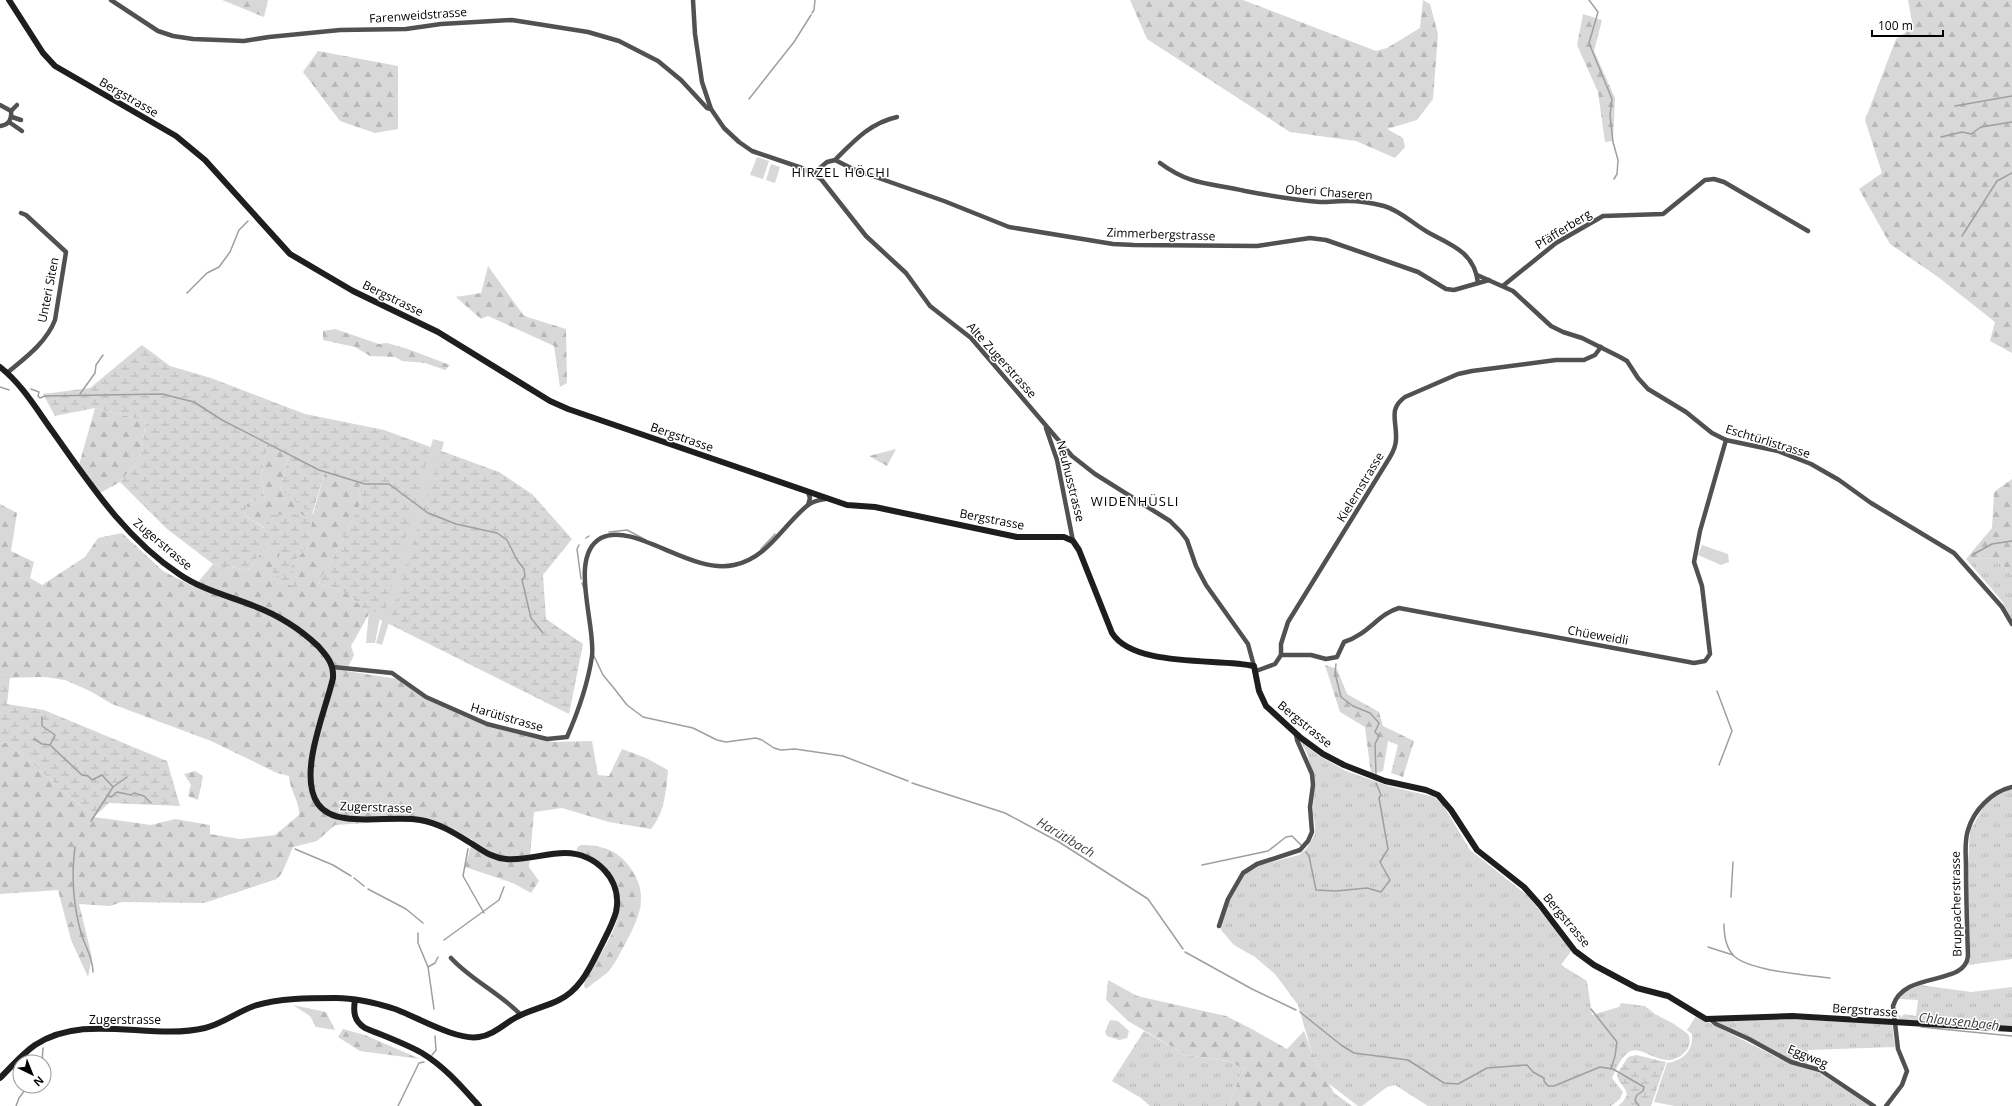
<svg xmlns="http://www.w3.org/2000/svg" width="2012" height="1106" font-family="'Open Sans',sans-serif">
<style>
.grass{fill:url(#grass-tufts)}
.forest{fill:url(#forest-firs)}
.wetland{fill:url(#wetland-marsh)}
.park{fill:#d8d8d8}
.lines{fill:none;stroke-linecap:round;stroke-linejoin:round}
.stream{stroke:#9f9f9f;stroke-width:1.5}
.street{stroke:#515151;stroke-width:4.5}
.secondary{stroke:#1e1e1e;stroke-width:6}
.labels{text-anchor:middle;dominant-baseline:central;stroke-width:3;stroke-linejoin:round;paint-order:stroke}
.street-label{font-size:12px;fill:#000;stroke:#fff}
.neighbourhood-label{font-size:13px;letter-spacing:1px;fill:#000;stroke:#fff}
.water-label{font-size:13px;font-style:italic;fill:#404040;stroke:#fff}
</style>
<defs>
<pattern id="grass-tufts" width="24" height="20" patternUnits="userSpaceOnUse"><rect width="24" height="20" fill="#d8d8d8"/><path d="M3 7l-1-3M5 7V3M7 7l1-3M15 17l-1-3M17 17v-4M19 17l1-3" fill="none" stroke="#b8b8b8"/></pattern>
<pattern id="forest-firs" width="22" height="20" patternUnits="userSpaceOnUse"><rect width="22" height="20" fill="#d8d8d8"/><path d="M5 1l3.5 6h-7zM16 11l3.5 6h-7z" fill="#b8b8b8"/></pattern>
<pattern id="wetland-marsh" width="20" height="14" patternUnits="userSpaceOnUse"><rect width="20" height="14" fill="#d8d8d8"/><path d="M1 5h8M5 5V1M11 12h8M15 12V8" fill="none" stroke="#b8b8b8"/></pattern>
</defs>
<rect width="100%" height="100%" fill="#fff"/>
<!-- grass -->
<g class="grass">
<polygon points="1996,558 2012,575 2012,619 2002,601 1966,559"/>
<path d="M 1301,742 L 1318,755 L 1346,771 L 1389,786 L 1434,797 L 1443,805 L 1470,850 L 1528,896 L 1572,950 L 1561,965 L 1587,981 L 1592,1015 L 1619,1007 L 1621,1003 L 1645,1006 L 1655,1014 L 1674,1024 L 1688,1034 C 1691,1040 1690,1046 1686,1051 C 1664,1075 1644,1043 1629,1052 C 1620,1058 1616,1070 1612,1078 L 1623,1092 L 1620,1099 L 1611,1106 L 1428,1106 L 1395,1085 L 1387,1087 L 1362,1106 L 1358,1106 L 1328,1083 L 1312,1053 L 1298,1005 L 1275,974 L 1255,957 L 1234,945 L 1221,930 L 1221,924 L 1227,904 L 1244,874 L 1256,866 L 1299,855 L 1307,848 L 1315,834 L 1315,823 L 1313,814 L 1314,777 L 1307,753 Z"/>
<polygon points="2012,789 2012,959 1968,965 1970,959 1966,895 1970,831 1984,806 1996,794"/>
<polygon points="1920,985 1971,992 2012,987 2012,1027 1900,1020 1896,1013 1902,1017 1904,1014 1916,1016 1918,1000 1898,999 1906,991"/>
<path d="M 1696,1016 L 1790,1064 L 1818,1072 L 1871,1106 L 1675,1106 L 1654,1102 L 1667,1063 C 1684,1060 1693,1051 1692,1034 L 1687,1030 Z"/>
<polygon points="1770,1018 1892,1024 1895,1047 1808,1050 1807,1064 1791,1060 1761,1043 1719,1023 1718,1021"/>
<polygon points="1144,1031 1186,1055 1227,1061 1245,1069 1241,1074 1228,1106 1150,1106 1141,1098 1112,1081"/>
<polygon points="1334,1093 1352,1106 1327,1106"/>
</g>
<!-- forest -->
<g class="forest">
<polygon points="222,0 268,0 264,17"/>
<polygon points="1130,0 1243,0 1376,51 1387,48 1420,28 1423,0 1430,4 1438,34 1433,99 1417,120 1387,129 1403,138 1405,147 1395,158 1356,141 1290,132 1147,39"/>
<polygon points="1908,0 2012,0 2012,353 1990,341 1995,322 1938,277 1890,244 1859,189 1882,173 1865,120 1896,39 1913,27"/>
<polygon points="1583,14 1602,20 1594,51 1615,98 1613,141 1605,142 1598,92 1577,45"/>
<polygon points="318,51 398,66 398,129 375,133 340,121 303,72"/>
<polygon points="488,266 524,316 566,329 567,383 560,387 554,346 488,316 481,319 456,297 481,293"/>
<polygon points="335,329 379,344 387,343 408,349 450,365 445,370 425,363 402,361 395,357 370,356 355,347 323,340 323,331"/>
<polygon points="95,408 146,421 140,458 120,482 100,493 79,465"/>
<path d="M 267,444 L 289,454 L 280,489 L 313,514 L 325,472 L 362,482 L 359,488 L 362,501 L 331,562 L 318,583 L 348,594 L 369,614 L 351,646 L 354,655 L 346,671 L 398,679 L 425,698 L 487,726 L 553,742 L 592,741 L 598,775 L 609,776 L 622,749 L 646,758 L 668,770 C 666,791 665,812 651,829 L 609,822 L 562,808 L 534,812 L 529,867 L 539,881 L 531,893 L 513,883 L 465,867 L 473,840 L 449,827 L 427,819 L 335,825 L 317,841 L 293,847 L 282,873 L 277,879 L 204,903 L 122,902 L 110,906 L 79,904 L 92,957 L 88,977 L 71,940 L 58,890 L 0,894 L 0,744 L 7,742 L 94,817 L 151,825 L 175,819 L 210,825 L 210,834 L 240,839 L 275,835 L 299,815 C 300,801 290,792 289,776 L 277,773 L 211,741 L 112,704 L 90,691 L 65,680 L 44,677 L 0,678 L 0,504 L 17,513 L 11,551 L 34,562 L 30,578 L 42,585 L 85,557 L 98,538 L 122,533 L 163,571 L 194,587 L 213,564 L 248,570 L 266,546 L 280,553 L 291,567 L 309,543 L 265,528 L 244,515 L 248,501 L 265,499 L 261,479 Z"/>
<polygon points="896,449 887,466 869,456"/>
<polygon points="2012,479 2012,575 1996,558 1966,559 1992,528 1994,492"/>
<polygon points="1325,665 1337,669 1347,694 1379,712 1383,726 1414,741 1403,777 1391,773 1398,745 1388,741 1383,771 1371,774 1365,727 1340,712"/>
<polygon points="195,771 203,776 198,800 188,796 191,785 184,774"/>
<path d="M 581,845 C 601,845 617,850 629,866 C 651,895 639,918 624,946 C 619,955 615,964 608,972 C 601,978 593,983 586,989 L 584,986 L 585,981 C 595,962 615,935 618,915 C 619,909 617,902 616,896 C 613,870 603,859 577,851 L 577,848 Z"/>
<polygon points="1108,980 1137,996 1226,1016 1250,1028 1287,1049 1304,1031 1312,1053 1334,1093 1327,1106 1228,1106 1241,1074 1245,1069 1227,1061 1186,1055 1128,1021 1106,1000"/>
<polygon points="293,1005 326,1012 335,1030 316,1027 310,1016"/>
<polygon points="1110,1020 1118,1021 1129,1031 1127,1038 1119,1040 1107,1036 1105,1032"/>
<polygon points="343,1029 365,1035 420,1059 360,1051 338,1037"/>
</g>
<!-- wetland -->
<g class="wetland">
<polygon points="142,345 170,366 211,378 305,414 384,430 499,472 532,494 572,539 543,575 546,619 583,644 569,714 369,614 348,594 318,583 331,562 362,501 359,488 361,482 325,472 312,514 280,489 289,454 267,445 261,479 265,500 248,501 244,515 264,528 269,515 302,514 312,523 309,543 291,567 300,593 272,572 280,554 266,546 248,570 213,564 167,529 120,482 140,458 146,421 95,408 55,416 43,394 90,388"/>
<polygon points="10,677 7,704 44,710 167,761 180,806 109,803 94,817 7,742 0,744 0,678"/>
<path d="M 1636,1055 L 1666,1062 L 1651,1106 L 1618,1106 C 1638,1090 1617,1087 1617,1074 L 1628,1057 Z"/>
</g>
<!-- park -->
<g class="park">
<polygon points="757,157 769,161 763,179 750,175"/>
<polygon points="771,164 780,167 775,183 766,180"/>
<polygon points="433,439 444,442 382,645 376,643"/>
<polygon points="1702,545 1728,554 1729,562 1721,565 1698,555"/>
<polygon points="369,611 381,612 375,643 366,643"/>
</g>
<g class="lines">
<!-- stream -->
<g class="stream">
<polyline points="1589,0 1598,12 1589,43 1612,99 1610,115 1613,142 1618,160 1617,174 1614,179"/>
<polyline points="812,13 814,10 815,0"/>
<polyline points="749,99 794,42 811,15"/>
<polyline points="1955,106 2012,96"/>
<polyline points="1941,137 1962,132 1971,134 1981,127 2012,122"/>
<polyline points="1962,236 1997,181 2012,173"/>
<polyline points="187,293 207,273 219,267 230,252 239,230 248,221"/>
<polyline points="0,387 9,390"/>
<polyline points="31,389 39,392 38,396 40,398 45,396 162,394 194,402 222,420 319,470 365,484 389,484 428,513 456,524 497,533 507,540 517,560 524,569 525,576 522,580 531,618 543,633"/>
<polyline points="80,394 95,373 96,365 103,355"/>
<polyline points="609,532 627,530 646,540"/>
<polyline points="586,538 589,536"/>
<polyline points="579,545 577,549 581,579"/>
<polyline points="761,549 775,534"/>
<polyline points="1972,555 1992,544 2012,541"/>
<polyline points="582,583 584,589"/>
<polyline points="594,656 603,675 613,687 627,705 643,717 693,728 717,740 726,742 756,738 762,740 774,748 781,750 795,749 843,756 908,781"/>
<polyline points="1336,664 1335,673 1341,697 1353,706 1370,713 1379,723 1375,732 1379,736 1375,744 1376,775"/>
<polyline points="1717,691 1732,731 1719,765"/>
<polyline points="42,717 42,726 55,735 50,745 82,775 88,776 92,780 102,775 113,787"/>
<polyline points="34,739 42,744 50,745"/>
<polyline points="912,783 1005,813 1059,842 1148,899 1183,949"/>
<polyline points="107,795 111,797 117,792 131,795 134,793 144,796 151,803"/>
<polyline points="91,821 113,787 127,777"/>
<path d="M 75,847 C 71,877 73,904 81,933 C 85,946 93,958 93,972"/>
<polyline points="295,849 333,865 351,876"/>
<polyline points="468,849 463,876 484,913"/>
<polyline points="1306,852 1309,856 1316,890 1336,891 1367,888 1381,892 1390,880 1380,862 1388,849 1379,798 1381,795 1376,783"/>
<polyline points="1202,865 1268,851 1286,837 1292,836 1301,845"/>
<polyline points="354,878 364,886"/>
<polyline points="368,889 406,909 423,923"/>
<polyline points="1731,897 1733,862"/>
<path d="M 1724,924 C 1724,935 1726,948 1734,956 C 1750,971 1807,975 1830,978"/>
<polyline points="418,933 418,943 428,967 434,1009"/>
<polyline points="444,940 499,900 504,887"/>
<polyline points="1708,947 1733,955"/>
<polyline points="1185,952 1252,989 1296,1010"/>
<polyline points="428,967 435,963 438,957"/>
<polyline points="1591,1009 1617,1042 1615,1056 1611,1069"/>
<polyline points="1300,1012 1341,1045 1354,1053 1408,1060 1444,1083 1458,1084 1487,1068 1527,1065 1533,1072 1544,1078 1544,1081 1548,1086 1554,1086 1600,1067 1613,1069 1644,1087 1643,1091 1637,1095 1635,1100 1639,1106"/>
<polyline points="1921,1027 2012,1036"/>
<polyline points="432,1055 436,1050 435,1036"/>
<polyline points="42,1062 43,1048"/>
<polyline points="16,1106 19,1098 28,1086"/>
<polyline points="398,1106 419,1063 424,1062"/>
</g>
<!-- street -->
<g class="street">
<polyline points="111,0 158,31 173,36 193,39 244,41 269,37 340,30 406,29 441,24 512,20 588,32 619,41 658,61 681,80 707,108 711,109"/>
<polyline points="693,0 695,34 702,82 711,109 724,128 739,142 752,151 802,168 821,179 866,236 906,273 930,306 971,338 1072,456 1095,474 1170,521 1181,532 1187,540 1196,566 1206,585 1248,644 1254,666"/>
<path d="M 0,105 L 11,111 C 12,119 9,125 0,126"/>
<polyline points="11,111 17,105"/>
<polyline points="12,117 21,120"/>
<polyline points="9,122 22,131"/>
<polyline points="835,160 853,169 944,201 1009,227 1113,244 1134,245 1257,246 1310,238 1326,240 1418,272 1446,289 1454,290 1489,280"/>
<path d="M 1160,163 C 1191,186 1211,183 1245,191 C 1271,196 1295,200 1320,202 C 1330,202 1339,201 1348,201 C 1359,201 1372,203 1384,206 C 1402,211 1416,227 1433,235 C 1455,246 1475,255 1478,283"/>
<path d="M 814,173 L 827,162 L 835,160 C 854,141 870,123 897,117"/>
<polyline points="1477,275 1513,291 1551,326 1563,332 1582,338 1620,357 1627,361 1638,378 1648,389 1686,412 1712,433 1726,440 1778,451 1811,464 1839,480 1871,503 1954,553 2002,607 2012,624"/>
<polyline points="1504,285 1556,243 1603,216 1663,214 1705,180 1714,179 1724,182 1808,231"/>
<path d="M 7,373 C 25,358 46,343 55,320 L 66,252 L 26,215 L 21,213"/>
<polyline points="1046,428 1057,460 1073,541"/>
<polyline points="808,492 810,498 808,505"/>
<path d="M 1281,655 L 1311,655 L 1326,659 L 1337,657 L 1344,642 C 1369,634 1378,614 1399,608 L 1694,663 L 1705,661 L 1710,654 L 1702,586 L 1694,562 L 1700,531 L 1726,440"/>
<path d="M 333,667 L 392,673 L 426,697 L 487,724 L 547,739 L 567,737 C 578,712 588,683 592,656 C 596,625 568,556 601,538 C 634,521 691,575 734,565 C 768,558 783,525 808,505 C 813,501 820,500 825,499"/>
<path d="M 1256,671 L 1275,664 L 1281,655 L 1281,644 L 1288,622 L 1390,457 C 1393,452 1396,445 1396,439 C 1397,421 1388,409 1405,397 L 1458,374 L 1472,371 L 1556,360 L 1584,360 L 1595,355 L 1601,347"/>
<polyline points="1219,926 1228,899 1243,873 1257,864 1300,850 1308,841 1312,832 1310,807 1313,785 1312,774 1297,740 1296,734"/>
<path d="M 451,958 C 471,980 500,993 521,1015"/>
<polyline points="1710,1019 1716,1024 1749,1039 1791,1062 1820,1070 1874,1106"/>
<path d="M 1886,1106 L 1902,1085 L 1907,1071 L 1898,1049 L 1893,1006 C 1904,970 1965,987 1968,956 C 1967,926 1966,897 1966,867 C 1966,855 1964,842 1968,830 C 1974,810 1991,792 2012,787"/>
</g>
<!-- secondary -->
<g class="secondary">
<path d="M 9,0 L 43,53 L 55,66 L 176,136 L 205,160 L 290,254 L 353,291 L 438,332 L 550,401 L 568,409 L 847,505 L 875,507 L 1017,537 L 1064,537 L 1073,541 L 1079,550 L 1112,633 C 1134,668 1219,658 1254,666 L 1259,691 L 1266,706 L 1301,738 L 1323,754 L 1344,765 L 1385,781 L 1426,790 L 1438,795 L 1451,810 L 1477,850 L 1524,887 L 1540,905 L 1575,951 L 1594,965 L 1637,988 L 1668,996 L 1706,1019 L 1792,1016 L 2012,1029"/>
<path d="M 0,367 C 22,384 37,410 53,432 C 90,484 125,538 179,574 C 202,590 229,596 254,606 C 278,615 299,628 318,646 C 327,656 334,664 333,678 C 326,710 297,775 318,804 C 336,830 392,814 420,820 C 438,823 453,832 469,842 C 481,849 491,858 506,859 C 526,861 545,853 565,853 C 596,853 623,880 616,912 C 613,923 607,934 602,944 C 591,965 581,990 559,1000 C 545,1007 529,1010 515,1018 C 503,1025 493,1035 479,1037 C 457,1041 417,1017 395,1009 C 376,1003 356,998 336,998 C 310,998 279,998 254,1006 C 237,1012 222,1024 205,1028 C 150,1041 85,1012 35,1045 C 22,1054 11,1067 0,1078"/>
<path d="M 355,1000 C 353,1012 354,1021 365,1028 C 384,1036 404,1043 422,1053 C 445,1067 462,1087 479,1106"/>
</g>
</g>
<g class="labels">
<!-- street labels -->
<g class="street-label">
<text transform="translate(418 15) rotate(-4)">Farenweidstrasse</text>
<text transform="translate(129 97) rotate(30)">Bergstrasse</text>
<text transform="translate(1329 192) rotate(4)">Oberi Chaseren</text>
<text transform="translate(1563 229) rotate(-32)">Pfäfferberg</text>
<text transform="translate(1161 234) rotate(2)">Zimmerbergstrasse</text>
<text transform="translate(48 290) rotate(-79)">Unteri Siten</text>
<text transform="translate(393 298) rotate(26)">Bergstrasse</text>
<text transform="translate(1002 360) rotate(48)">Alte Zugerstrasse</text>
<text transform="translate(682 437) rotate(19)">Bergstrasse</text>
<text transform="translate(1768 441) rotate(17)">Eschtürlistrasse</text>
<text transform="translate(1071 481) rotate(76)">Neuhusstrasse</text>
<text transform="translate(1360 487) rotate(-59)">Kielernstrasse</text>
<text transform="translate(992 519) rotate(11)">Bergstrasse</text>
<text transform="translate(163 544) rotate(40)">Zugerstrasse</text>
<text transform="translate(1598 635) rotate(10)">Chüeweidli</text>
<text transform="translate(507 717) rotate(16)">Harütistrasse</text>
<text transform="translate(1305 724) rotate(39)">Bergstrasse</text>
<text transform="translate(376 807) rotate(2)">Zugerstrasse</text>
<text transform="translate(1956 904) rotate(-91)">Bruppacherstrasse</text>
<text transform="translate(1567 920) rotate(50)">Bergstrasse</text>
<text transform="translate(1865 1010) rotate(4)">Bergstrasse</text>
<text x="125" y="1019">Zugerstrasse</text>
<text transform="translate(1808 1056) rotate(22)">Eggweg</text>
</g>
<!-- neighbourhood labels -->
<g class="neighbourhood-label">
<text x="841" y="172">HIRZEL HÖCHI</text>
<text x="1135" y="501">WIDENHÜSLI</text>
</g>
<!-- water labels -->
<g class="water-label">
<text transform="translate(1066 837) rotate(31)">Harütibach</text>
<text transform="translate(1959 1021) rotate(6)">Chlausenbach</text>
</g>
</g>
<!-- north arrow -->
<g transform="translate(32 1074) rotate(137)"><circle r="19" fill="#ffffff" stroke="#999999"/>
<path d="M0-3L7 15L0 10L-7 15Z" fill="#000000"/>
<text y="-6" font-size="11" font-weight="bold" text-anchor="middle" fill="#000000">N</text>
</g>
<!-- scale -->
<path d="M1872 30v6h71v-6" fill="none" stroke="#000000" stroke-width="2"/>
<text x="1878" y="30" font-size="12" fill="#000000" stroke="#ffffff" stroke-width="3" paint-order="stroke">100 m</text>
</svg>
